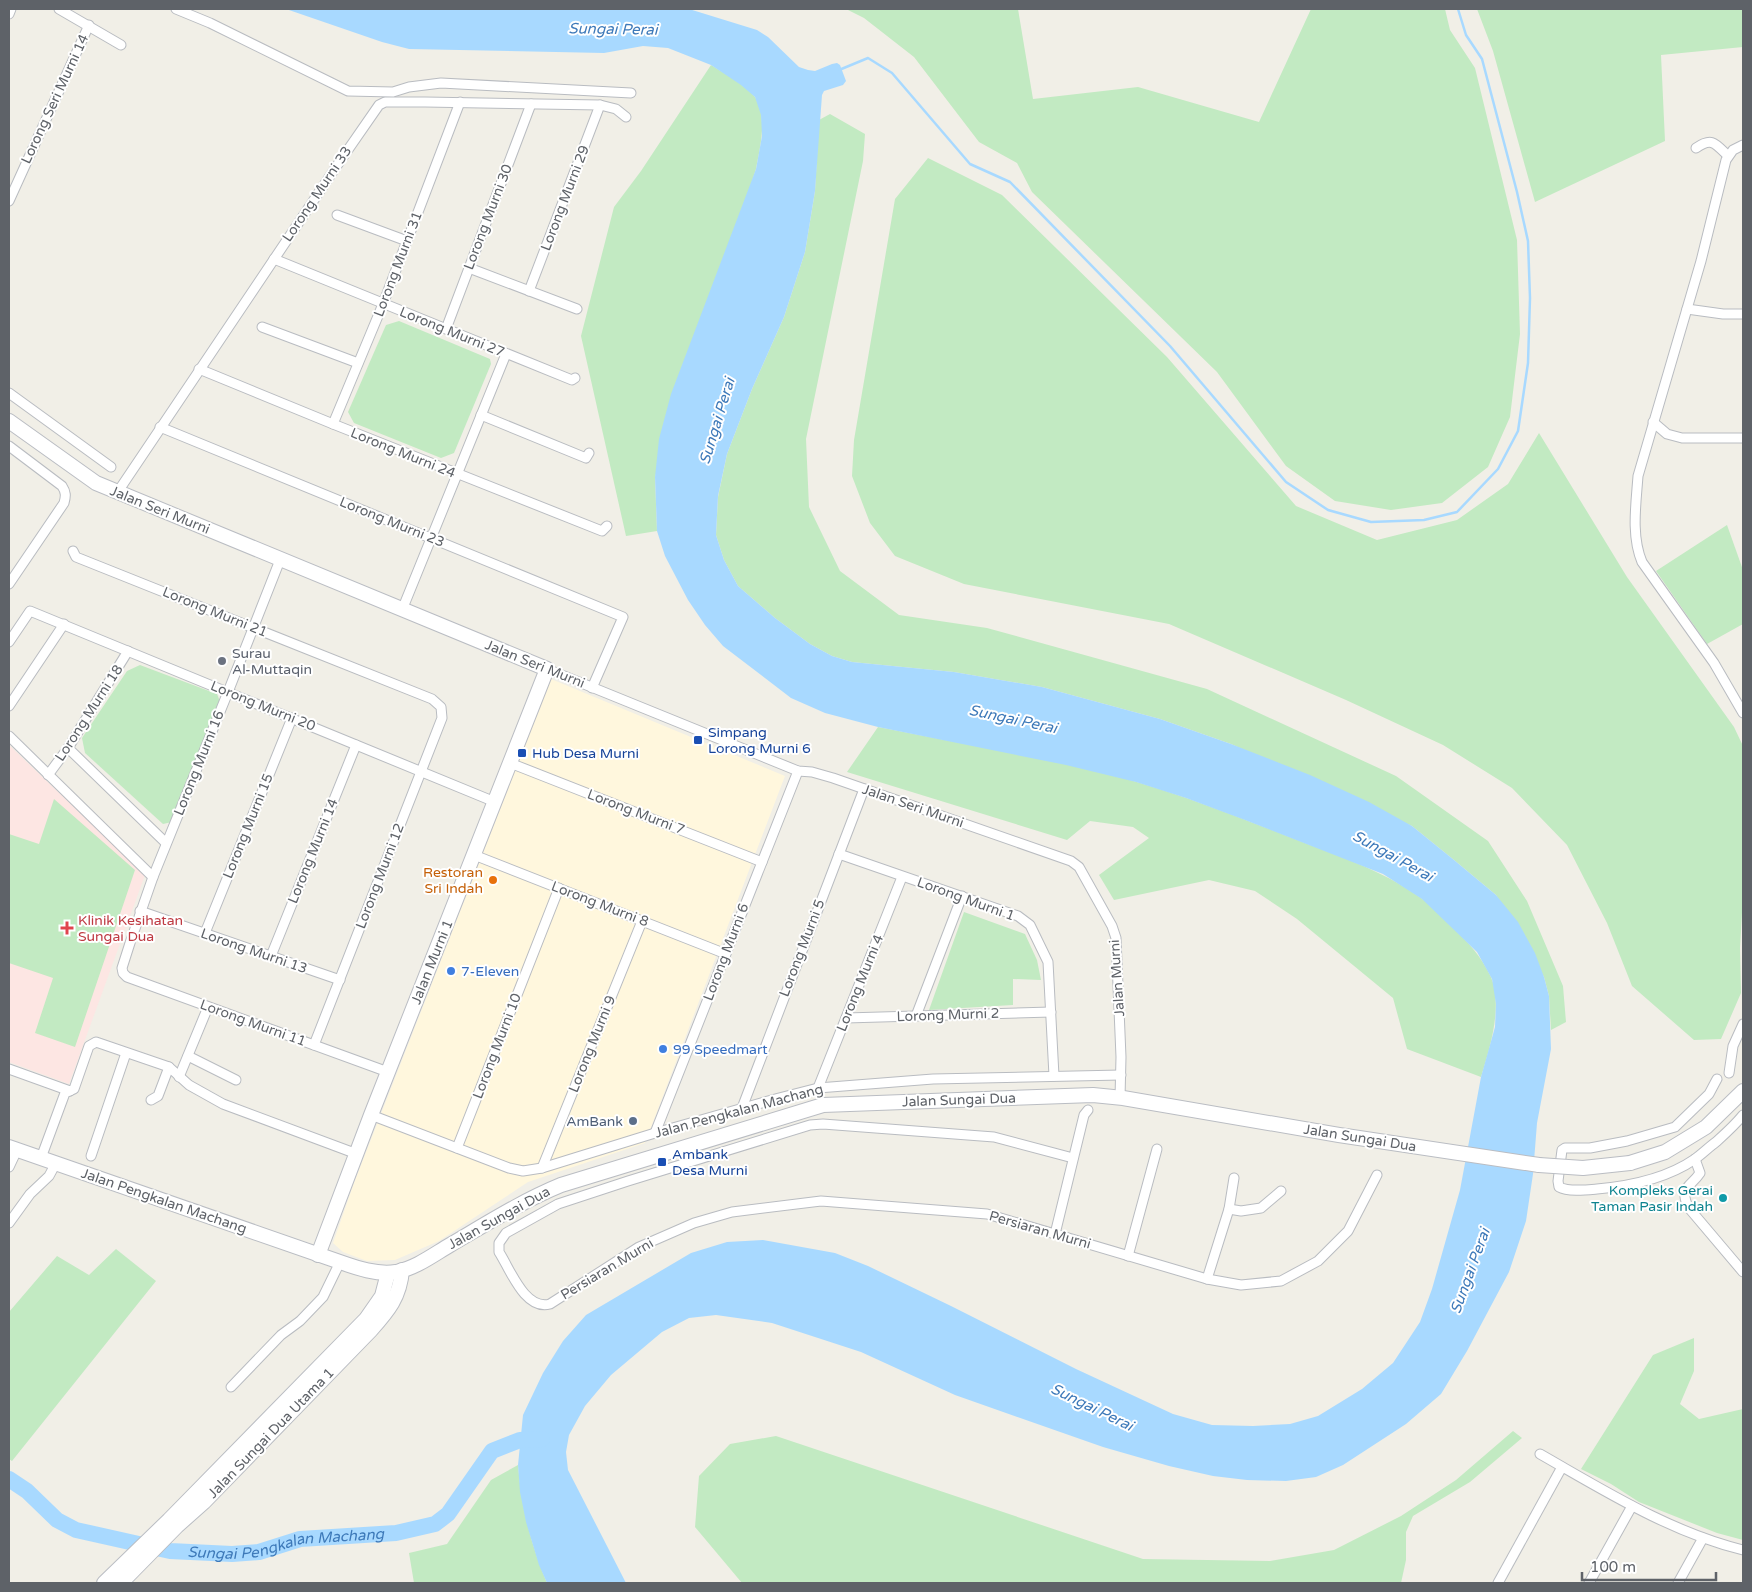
<svg xmlns="http://www.w3.org/2000/svg" width="1752" height="1592" font-family="'Varela Round',sans-serif">
<style>
.commercial{fill:#fff7dd}
.medical{fill:#fde6e3}
.green{fill:#c2eac2}
.water{fill:#a8d9ff}
.lines{fill:none;stroke-linecap:round;stroke-linejoin:round}
.stream{stroke:#a8d9ff;stroke-width:2.5}
.river{stroke:#a8d9ff;stroke-width:16}
.street-casing{stroke:#b9bcc1;stroke-width:11}
.secondary-casing{stroke:#babdc3;stroke-width:16}
.street{stroke:#fff;stroke-width:9}
.secondary{stroke:#fff;stroke-width:14}
.secondary-bridge-casing{stroke:#babdc3;stroke-width:16;stroke-linecap:butt}
.secondary-bridge{stroke:#fff;stroke-width:14}
.worship-dot{fill:#6b7280;stroke:#fff;stroke-width:2}
.transit-dot{fill:#1a4fb4;stroke:#fff;stroke-width:2}
.food-dot{fill:#e8710a;stroke:#fff;stroke-width:2}
.health-dot{fill:#e0444e;stroke:#fff;stroke-width:2}
.shop-dot{fill:#3f7fe0;stroke:#fff;stroke-width:2}
.service-dot{fill:#5c6f8a;stroke:#fff;stroke-width:2}
.culture-dot{fill:#0f9aa8;stroke:#fff;stroke-width:2}
.labels{text-anchor:middle;dominant-baseline:central;stroke-width:4;stroke-linejoin:round;paint-order:stroke}
.street-label{font-size:14px;fill:#5e6268;stroke:#fff}
.worship-label{font-size:14px;fill:#5b616d;stroke:#fff;text-anchor:start}
.transit-label{font-size:14px;fill:#164399;stroke:#fff;text-anchor:start}
.food-label{font-size:14px;fill:#c56008;stroke:#fff;text-anchor:end}
.health-label{font-size:14px;fill:#be3a42;stroke:#fff;text-anchor:start}
.shop-label{font-size:14px;fill:#366cbe;stroke:#fff;text-anchor:start}
.service-label{font-size:14px;fill:#4e5e75;stroke:#fff;text-anchor:end}
.culture-label{font-size:14px;fill:#0d838f;stroke:#fff;text-anchor:end}
.water-label{font-size:15px;font-style:italic;fill:#3d79b9;stroke:#fff}
</style>
<rect width="100%" height="100%" fill="#f1efe7"/>
<!-- commercial -->
<polygon class="commercial" points="551,679 785,776 645,1143 528,1182 439,1241 395,1260 367,1261 343,1252 333,1243 354,1183"/>
<!-- medical -->
<polygon class="medical" points="9,745 145,875 69,1084 9,1062"/>
<!-- green -->
<g class="green">
<polygon points="846,9 1018,9 1033,99 1138,87 1259,122 1311,9 1445,9 1450,30 1475,68 1517,240 1520,334 1510,417 1488,467 1442,503 1391,510 1335,501 1286,466 1217,372 1032,192 1017,163 979,142 914,57 864,18"/>
<polygon points="1477,9 1743,9 1743,47 1661,55 1665,141 1535,202 1493,51"/>
<path d="M 711,65 C 724,73 746,85 755,97 C 768,118 760,147 756,169 L 655,477 L 657,531 L 626,536 L 581,336 L 614,207 L 641,171 Z"/>
<polygon points="830,114 865,134 863,161 806,439 809,507 840,571 899,615 987,628 1207,689 1396,776 1488,841 1527,901 1563,986 1566,1022 1551,1030 1549,996 1544,977 1496,895 1454,860 1412,826 1231,744 1160,719 1042,687 954,672 852,662 832,656 810,644 775,618 738,586 724,560 716,535 718,497 727,454 752,389 784,317 805,252 815,191 819,120"/>
<polygon points="928,158 1002,195 1167,357 1296,506 1377,540 1457,520 1508,484 1539,433 1627,577 1734,727 1743,746 1743,895 1740,948 1741,993 1721,1039 1694,1040 1632,986 1607,923 1567,845 1512,788 1443,745 1346,700 1169,624 964,584 895,556 870,523 852,476 854,440 895,199"/>
<polygon points="399,321 490,359 491,364 454,453 441,458 354,423 348,412 386,325"/>
<polygon points="1727,525 1743,570 1743,624 1707,644 1656,571"/>
<polygon points="140,665 217,694 221,704 172,822 163,824 85,753 82,738 127,671"/>
<path d="M 878,727 C 952,742 1027,754 1101,772 C 1164,788 1226,812 1287,836 C 1333,854 1381,869 1421,898 C 1433,906 1443,918 1453,928 C 1469,943 1481,956 1491,977 C 1503,1006 1490,1048 1481,1077 L 1407,1049 L 1393,998 L 1297,919 L 1255,891 L 1209,880 L 1114,900 L 1099,875 L 1149,838 L 1133,827 L 1090,821 L 1067,840 L 847,772 Z"/>
<polygon points="54,799 135,870 75,1047 35,1033 53,978 9,963 9,834 39,844"/>
<polygon points="964,912 1025,934 1037,960 1041,980 1013,979 1013,1005 929,1010"/>
<polygon points="116,1249 156,1281 12,1461 9,1459 9,1312 57,1256 89,1275"/>
<polygon points="1694,1338 1694,1371 1680,1404 1699,1419 1743,1409 1743,1540 1717,1533 1639,1502 1611,1484 1581,1469 1653,1355"/>
<polygon points="1513,1431 1522,1438 1470,1482 1413,1516 1406,1532 1406,1560 1401,1583 742,1583 695,1527 699,1476 730,1444 776,1436 1143,1559 1270,1561 1334,1550 1401,1516 1456,1480"/>
<path d="M 518,1465 C 521,1504 531,1546 547,1583 L 414,1583 L 409,1553 L 447,1544 L 491,1480 Z"/>
</g>
<!-- water -->
<polygon class="water" points="286,9 689,9 757,30 768,37 799,67 808,70 815,71 832,64 837,63 840,65 846,81 843,85 824,91 822,95 815,191 805,252 784,317 752,389 727,454 718,496 716,535 724,560 738,586 775,618 810,644 832,656 852,662 954,672 1042,687 1160,719 1231,744 1310,775 1369,802 1412,826 1454,860 1496,895 1518,922 1535,953 1544,977 1549,996 1551,1049 1537,1123 1533,1174 1526,1221 1509,1272 1467,1351 1441,1394 1406,1424 1343,1465 1316,1477 1286,1481 1247,1480 1213,1476 1169,1466 1103,1447 955,1395 861,1352 772,1323 716,1315 689,1318 662,1332 611,1375 585,1406 569,1435 566,1452 568,1470 626,1583 547,1583 539,1565 526,1522 520,1492 518,1465 523,1415 543,1373 563,1341 586,1315 691,1253 727,1242 763,1240 835,1253 868,1266 951,1306 1076,1369 1173,1414 1212,1425 1253,1426 1290,1424 1318,1416 1362,1389 1393,1363 1420,1322 1432,1289 1460,1190 1481,1077 1495,1027 1496,1004 1492,979 1477,952 1422,899 1383,874 1245,820 1186,798 1136,782 1066,765 878,727 825,713 791,698 723,646 705,625 688,600 665,556 657,531 655,477 659,439 671,394 756,169 762,136 761,115 755,97 741,85 711,65 668,48 643,46 604,53 409,49 382,42"/>
<g class="lines">
<!-- stream -->
<polyline class="stream" points="839,70 868,58 892,73 970,164 1010,182 1170,346 1286,482 1328,510 1371,522 1424,520 1457,512 1498,469 1518,431 1528,363 1530,298 1528,241 1517,192 1482,59 1466,35 1458,9"/>
<!-- river -->
<path class="river" id="s1" d="M 9,1479 L 27,1491 L 57,1520 L 76,1530 L 170,1551 L 232,1554 L 259,1552 L 300,1539 L 396,1533 L 435,1524 L 448,1514 L 492,1451 L 520,1440 L 542,1439"/>
<defs>
<g id="street">
<polyline points="59,9 121,45"/>
<polyline points="176,9 210,23 348,91 393,92 409,87 441,83 631,93"/>
<polyline points="9,14 11,9"/>
<path d="M 1743,145 L 1733,150 L 1726,160 L 1701,261 L 1638,476 C 1636,504 1631,536 1642,562 L 1714,663 L 1743,713"/>
<path d="M 1696,148 C 1712,137 1715,143 1728,156"/>
<polyline points="9,201 89,25"/>
<polyline points="337,215 407,241"/>
<polyline points="274,259 572,380 575,378"/>
<polyline points="469,268 577,309"/>
<polyline points="529,291 600,105"/>
<polyline points="1687,309 1723,314 1743,314"/>
<polyline points="262,327 358,363"/>
<polyline points="446,329 531,104"/>
<polyline points="199,369 333,424 602,531 607,526"/>
<polyline points="9,393 111,467"/>
<polyline points="481,415 586,458 589,453"/>
<polyline points="1653,422 1667,434 1682,438 1743,438"/>
<polyline points="333,424 383,304 460,102"/>
<polyline points="160,427 623,617 592,688"/>
<path d="M 9,446 L 62,486 C 66,492 66,496 64,503 L 9,584"/>
<polyline points="117,493 336,167 379,105 385,102 425,102 600,105 616,109 626,117"/>
<polyline points="73,551 76,557 432,699 441,707 442,718 314,1045"/>
<polyline points="280,560 228,692 153,877 130,943 122,968 123,973 127,977 388,1072"/>
<polyline points="402,610 506,354"/>
<polyline points="9,642 30,611 495,802"/>
<polyline points="547,669 798,771 812,772 833,778 1071,861 1079,867 1112,926 1116,938 1121,1057 1120,1098"/>
<polyline points="9,706 64,624"/>
<polyline points="9,736 153,877"/>
<polyline points="68,748 166,843"/>
<polyline points="510,763 762,862"/>
<polyline points="48,775 68,748 128,651"/>
<polyline points="839,854 1018,916 1030,925 1048,962 1054,1076"/>
<polyline points="474,855 726,954"/>
<polyline points="140,911 340,980"/>
<polyline points="205,933 292,718"/>
<polyline points="271,956 356,745"/>
<polyline points="916,1016 962,896"/>
<polyline points="846,1018 1051,1012"/>
<polyline points="188,1056 236,1080"/>
<polyline points="9,1069 70,1091"/>
<polyline points="1729,1073 1733,1046 1743,1024"/>
<polyline points="179,1077 208,1007"/>
<path d="M 1717,1079 L 1709,1094 L 1675,1127 L 1627,1141 L 1590,1148 L 1565,1148 L 1562,1150 L 1558,1181 L 1559,1187 C 1568,1192 1586,1190 1597,1189 C 1631,1186 1666,1179 1695,1159 C 1702,1154 1709,1147 1716,1142 C 1726,1133 1735,1125 1743,1115"/>
<polyline points="818,1088 902,877"/>
<polyline points="151,1100 158,1096 169,1067"/>
<polyline points="742,1108 864,789"/>
<polyline points="371,1115 509,1168 523,1171 542,1168 655,1133 779,1098 818,1088 933,1079 1121,1075"/>
<polyline points="655,1133 798,771"/>
<polyline points="457,1148 559,888"/>
<polyline points="91,1156 126,1053"/>
<polyline points="41,1158 65,1093 74,1089 89,1046 96,1042 169,1067 189,1085 223,1104 357,1154"/>
<path d="M 1073,1158 L 994,1137 L 823,1124 L 810,1125 L 628,1181 L 558,1204 L 506,1233 L 499,1243 L 499,1252 C 510,1269 525,1311 550,1304 L 639,1247 L 694,1223 L 732,1212 L 821,1201 L 987,1214 L 1207,1279 L 1241,1285 L 1281,1281 L 1318,1261 L 1348,1231 L 1377,1175"/>
<path d="M 1695,1159 L 1700,1173 C 1691,1187 1679,1186 1688,1207 L 1743,1272"/>
<polyline points="9,1167 17,1150"/>
<polyline points="542,1168 642,921"/>
<polyline points="1229,1209 1241,1211 1261,1208 1281,1191"/>
<polyline points="9,1223 30,1194 49,1176 56,1163"/>
<polyline points="1055,1234 1084,1115 1088,1110"/>
<polyline points="1128,1256 1157,1149"/>
<polyline points="1207,1279 1229,1209 1234,1178"/>
<polyline points="231,1387 281,1335 300,1321 323,1297 340,1262"/>
<path d="M 1540,1454 C 1605,1491 1670,1532 1743,1550"/>
<polyline points="1498,1583 1562,1467"/>
<polyline points="1589,1583 1632,1506"/>
<polyline points="1678,1583 1703,1538"/>
</g>
<g id="secondary">
<polyline points="9,421 96,483 547,669 371,1115 318,1255"/>
<path d="M 9,1147 L 340,1262 C 357,1268 377,1275 396,1272 C 416,1268 433,1255 450,1245 C 486,1224 522,1201 561,1185 L 823,1105 L 1093,1095 L 1123,1098 L 1339,1135 L 1539,1165"/>
<polyline points="1630,1163 1665,1152 1706,1127 1743,1091"/>
<polyline points="104,1583 169,1520 366,1319 382,1296 388,1273"/>
<path d="M 121,1583 L 177,1526 L 204,1502 L 371,1330 C 388,1311 400,1297 402,1270"/>
</g>
</defs>
<!-- street casing -->
<use href="#street" class="street-casing"/>
<!-- secondary casing -->
<use href="#secondary" class="secondary-casing"/>
<!-- street -->
<use href="#street" class="street"/>
<!-- secondary -->
<use href="#secondary" class="secondary"/>
<defs>
<polyline id="secondary-bridge" points="1539,1165 1583,1168 1630,1163"/>
</defs>
<!-- secondary-bridge casing -->
<use href="#secondary-bridge" class="secondary-bridge-casing"/>
<!-- secondary-bridge -->
<use href="#secondary-bridge" class="secondary-bridge"/>
</g>
<!-- markers -->
<circle class="worship-dot" cx="222" cy="661" r="5"/>
<g class="transit-dot">
<rect x="693" y="735" width="10" height="10" rx="2.5"/>
<rect x="517" y="748" width="10" height="10" rx="2.5"/>
<rect x="657" y="1157" width="10" height="10" rx="2.5"/>
</g>
<circle class="food-dot" cx="493" cy="880" r="5"/>
<path class="health-dot" d="M64.5 920.5h5v5h5v5h-5v5h-5v-5h-5v-5h5z"/>
<g class="shop-dot">
<circle cx="451" cy="971" r="5"/>
<circle cx="663" cy="1049" r="5"/>
</g>
<circle class="service-dot" cx="633" cy="1121" r="5"/>
<circle class="culture-dot" cx="1723" cy="1198" r="5"/>
<g class="labels">
<!-- street labels -->
<g class="street-label">
<text transform="translate(55 99) rotate(-65)">Lorong Seri Murni 14</text>
<text transform="translate(317 194) rotate(-56)">Lorong Murni 33</text>
<text transform="translate(565 198) rotate(-69)">Lorong Murni 29</text>
<text transform="translate(488 217) rotate(-69)">Lorong Murni 30</text>
<text transform="translate(398 264) rotate(-69)">Lorong Murni 31</text>
<text transform="translate(452 332) rotate(22)">Lorong Murni 27</text>
<text transform="translate(403 453) rotate(22)">Lorong Murni 24</text>
<text transform="translate(160 510) rotate(22)">Jalan Seri Murni</text>
<text transform="translate(392 522) rotate(22)">Lorong Murni 23</text>
<text transform="translate(215 612) rotate(22)">Lorong Murni 21</text>
<text transform="translate(535 664) rotate(22)">Jalan Seri Murni</text>
<text transform="translate(263 706) rotate(22)">Lorong Murni 20</text>
<text transform="translate(89 713) rotate(-57)">Lorong Murni 18</text>
<text transform="translate(199 763) rotate(-68)">Lorong Murni 16</text>
<text transform="translate(913 806) rotate(19)">Jalan Seri Murni</text>
<text transform="translate(636 812) rotate(21)">Lorong Murni 7</text>
<text transform="translate(248 826) rotate(-68)">Lorong Murni 15</text>
<text transform="translate(313 851) rotate(-68)">Lorong Murni 14</text>
<text transform="translate(380 876) rotate(-69)">Lorong Murni 12</text>
<text transform="translate(966 899) rotate(20)">Lorong Murni 1</text>
<text transform="translate(600 904) rotate(21)">Lorong Murni 8</text>
<text transform="translate(802 948) rotate(-69)">Lorong Murni 5</text>
<text transform="translate(254 951) rotate(19)">Lorong Murni 13</text>
<text transform="translate(726 952) rotate(-69)">Lorong Murni 6</text>
<text transform="translate(432 962) rotate(-68)">Jalan Murni 1</text>
<text transform="translate(1117 978) rotate(-94)">Jalan Murni</text>
<text transform="translate(860 983) rotate(-68)">Lorong Murni 4</text>
<text transform="translate(948 1015) rotate(-2)">Lorong Murni 2</text>
<text transform="translate(253 1023) rotate(20)">Lorong Murni 11</text>
<text transform="translate(592 1044) rotate(-68)">Lorong Murni 9</text>
<text transform="translate(497 1046) rotate(-69)">Lorong Murni 10</text>
<text transform="translate(959 1100) rotate(-2)">Jalan Sungai Dua</text>
<text transform="translate(739 1111) rotate(-15)">Jalan Pengkalan Machang</text>
<text transform="translate(1360 1138) rotate(9)">Jalan Sungai Dua</text>
<text transform="translate(164 1201) rotate(19)">Jalan Pengkalan Machang</text>
<text transform="translate(499 1218) rotate(-29)">Jalan Sungai Dua</text>
<text transform="translate(1040 1230) rotate(16)">Persiaran Murni</text>
<text transform="translate(607 1269) rotate(-31)">Persiaran Murni</text>
<text transform="translate(271 1433) rotate(-46)">Jalan Sungai Dua Utama 1</text>
</g>
<!-- worship labels -->
<g class="worship-label">
<text x="232" y="653">Surau<tspan x="232" dy="16">Al-Muttaqin</tspan></text>
</g>
<!-- transit labels -->
<g class="transit-label">
<text x="708" y="732">Simpang<tspan x="708" dy="16">Lorong Murni 6</tspan></text>
<text x="532" y="753">Hub Desa Murni</text>
<text x="672" y="1154">Ambank<tspan x="672" dy="16">Desa Murni</tspan></text>
</g>
<!-- food labels -->
<g class="food-label">
<text x="483" y="872">Restoran<tspan x="483" dy="16">Sri Indah</tspan></text>
</g>
<!-- health labels -->
<g class="health-label">
<text x="78" y="920">Klinik Kesihatan<tspan x="78" dy="16">Sungai Dua</tspan></text>
</g>
<!-- shop labels -->
<g class="shop-label">
<text x="461" y="971">7-Eleven</text>
<text x="673" y="1049">99 Speedmart</text>
</g>
<!-- service labels -->
<g class="service-label">
<text x="623" y="1121">AmBank</text>
</g>
<!-- culture labels -->
<g class="culture-label">
<text x="1713" y="1190">Kompleks Gerai<tspan x="1713" dy="16">Taman Pasir Indah</tspan></text>
</g>
<!-- water labels -->
<g class="water-label">
<text transform="translate(613 29) rotate(1)">Sungai Perai</text>
<text transform="translate(717 421) rotate(-73)">Sungai Perai</text>
<text transform="translate(1013 719) rotate(12)">Sungai Perai</text>
<text transform="translate(1393 856) rotate(29)">Sungai Perai</text>
<text transform="translate(1470 1271) rotate(-70)">Sungai Perai</text>
<text transform="translate(1092 1407) rotate(26)">Sungai Perai</text>
<text stroke="none"><textPath href="#s1" startOffset="298">Sungai Pengkalan Machang</textPath></text>
</g>
</g>
<!-- border -->
<rect width="1752" height="1592" fill="none" stroke="#5e6268" stroke-width="20"/>
<!-- scale -->
<path d="M1582 1572v8h134v-8" fill="none" stroke="#5e6268" stroke-width="2.5"/>
<text x="1590" y="1572" font-size="15" fill="#5e6268" stroke="#ffffff" stroke-width="4" paint-order="stroke">100 m</text>
</svg>
